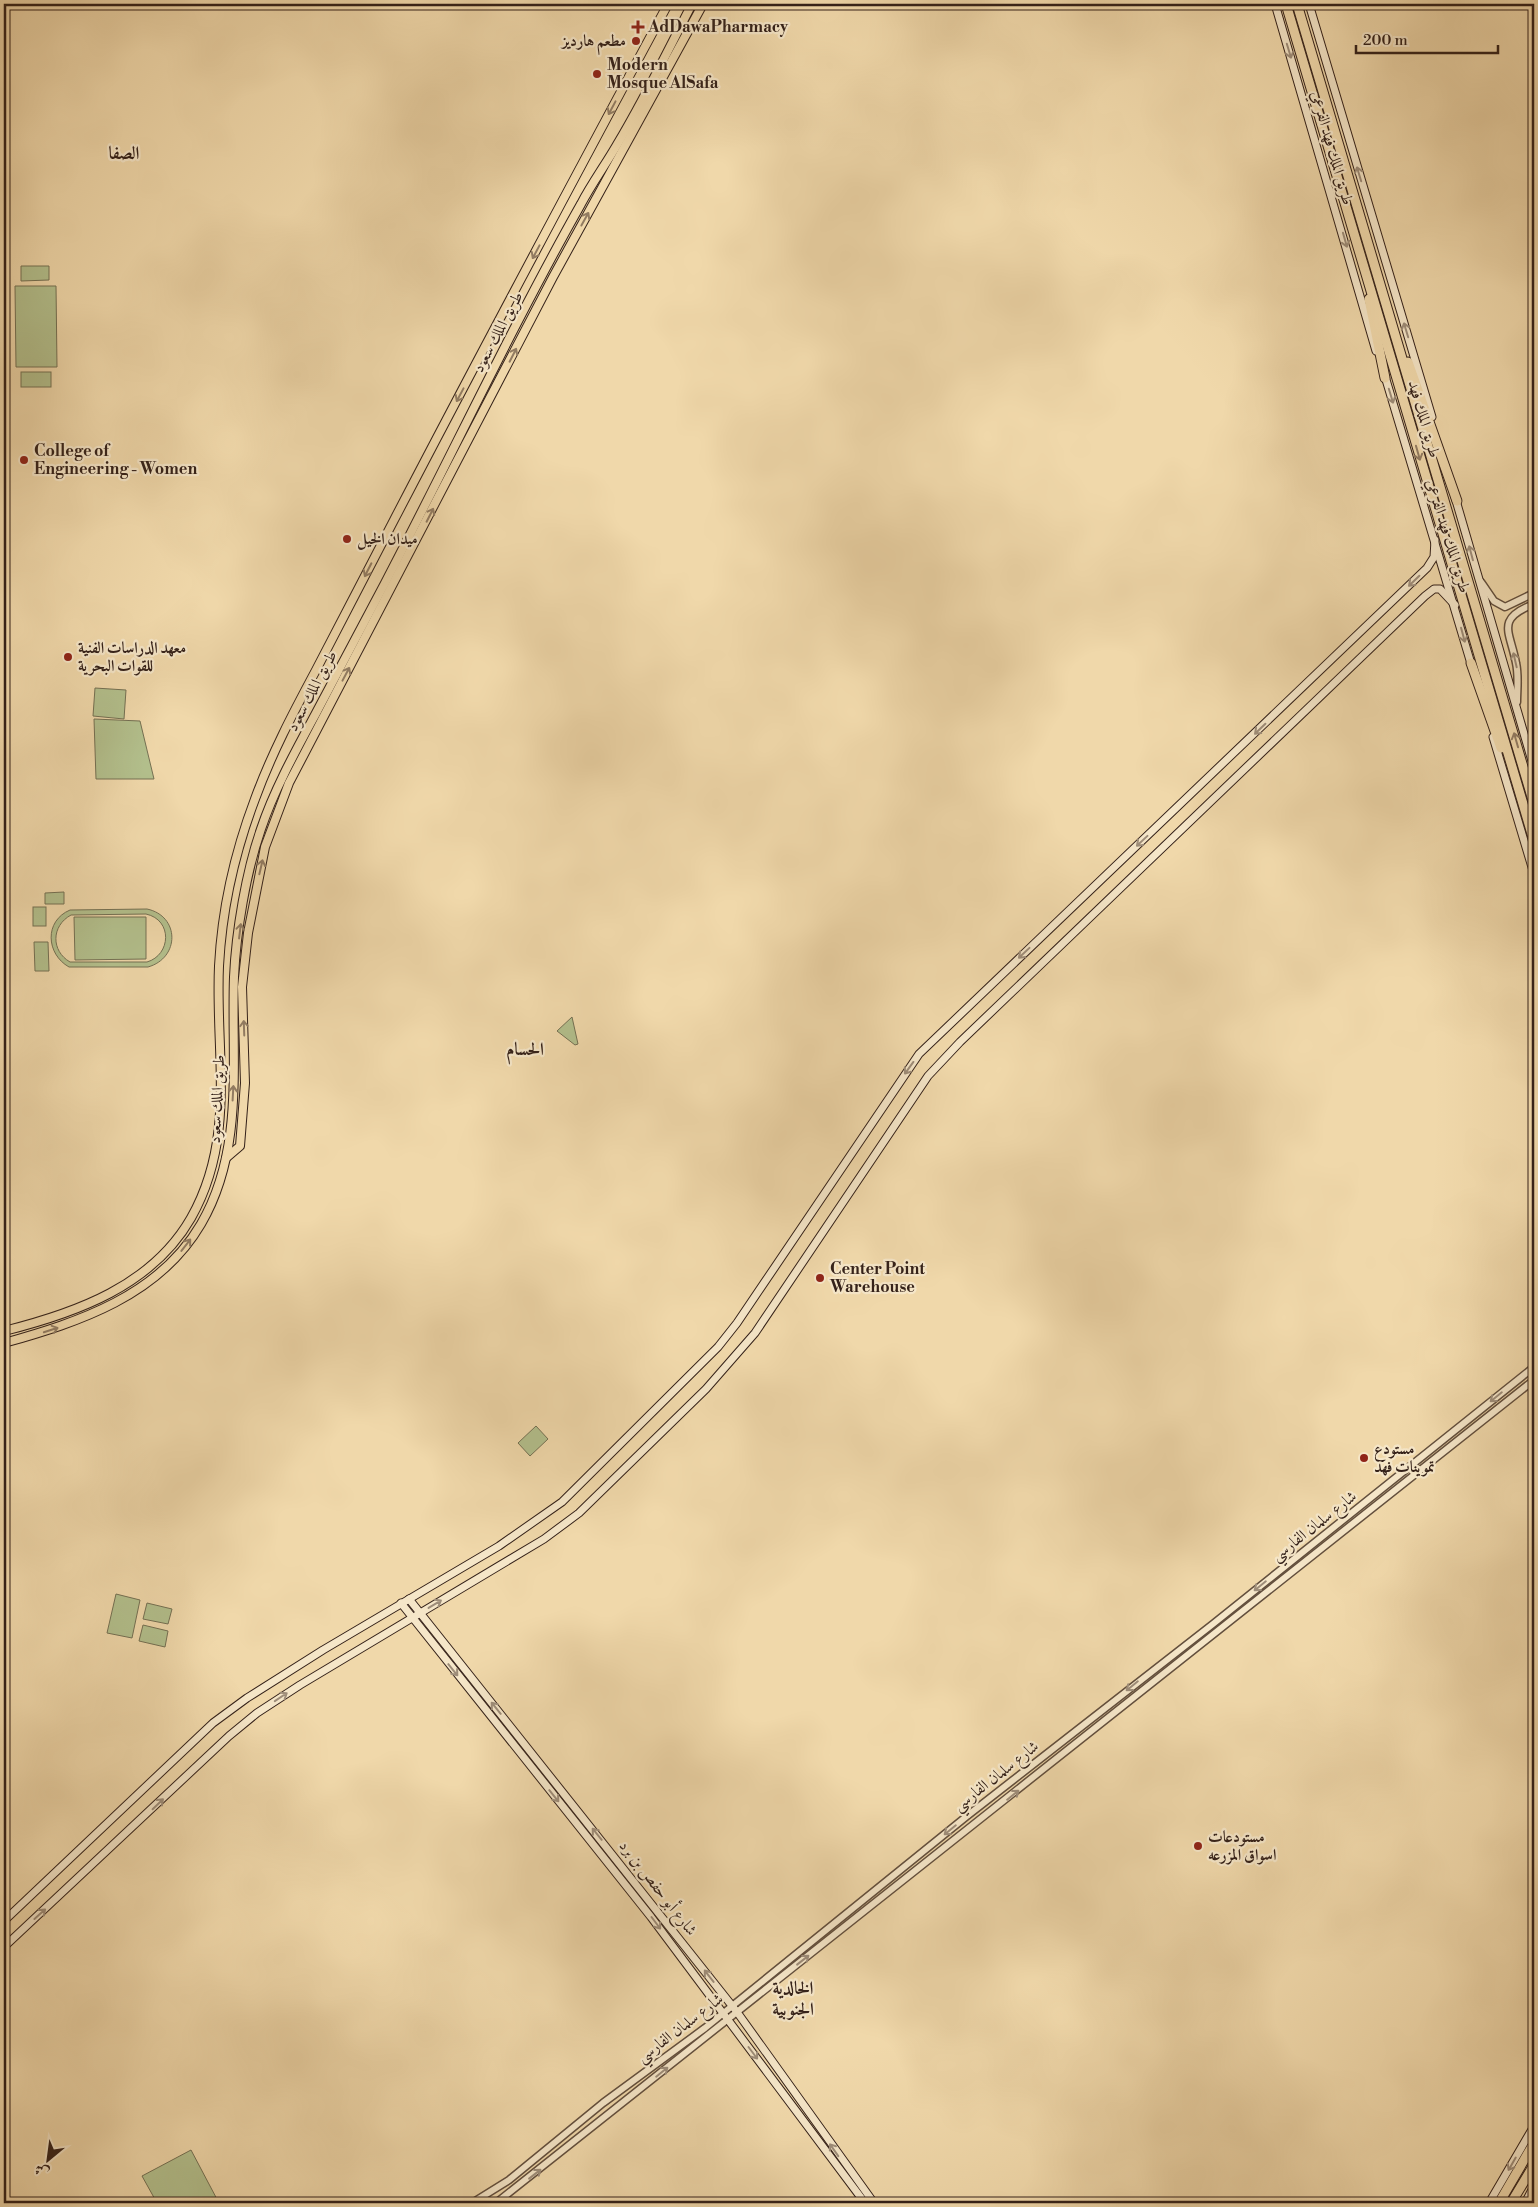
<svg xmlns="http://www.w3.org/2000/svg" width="1538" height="2207" font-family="'Libre Bodoni',Amiri,serif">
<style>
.green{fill:#b3c08d;stroke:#747053;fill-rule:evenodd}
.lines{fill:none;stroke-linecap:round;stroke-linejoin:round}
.tertiary-casing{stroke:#634f3d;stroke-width:9}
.secondary-casing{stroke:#342119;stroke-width:9}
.primary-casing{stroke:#342119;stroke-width:10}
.motorway-casing{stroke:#342119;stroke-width:11}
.tertiary{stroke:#f5e6c8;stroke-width:6}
.secondary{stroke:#f5e6c8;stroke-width:7}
.primary{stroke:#f0d8aa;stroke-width:8}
.motorway{stroke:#f0d8aa;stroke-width:9}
.oneway{stroke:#9e8d79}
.oneway2{stroke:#927c62}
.poi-dot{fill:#8f2418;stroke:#f5e6c8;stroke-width:2}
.labels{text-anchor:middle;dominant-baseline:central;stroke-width:4.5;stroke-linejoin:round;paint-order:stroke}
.poi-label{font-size:16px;font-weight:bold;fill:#342119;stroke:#f5e6c8;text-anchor:start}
.street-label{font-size:16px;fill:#342119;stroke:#f5e6c8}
.neighbourhood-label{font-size:18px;font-weight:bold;fill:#342119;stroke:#f5e6c8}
</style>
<rect width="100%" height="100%" fill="#f0d8aa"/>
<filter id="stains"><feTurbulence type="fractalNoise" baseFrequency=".004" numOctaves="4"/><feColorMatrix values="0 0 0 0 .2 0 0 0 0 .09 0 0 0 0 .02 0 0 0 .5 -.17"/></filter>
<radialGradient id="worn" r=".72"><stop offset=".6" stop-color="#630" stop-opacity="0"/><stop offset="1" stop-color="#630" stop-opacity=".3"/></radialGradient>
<!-- green -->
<g class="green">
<polygon points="21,266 49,266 49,280 21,281"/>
<polygon points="15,286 56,286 57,367 16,367"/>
<rect x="21" y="372" width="30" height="15"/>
<polygon points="95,688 126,690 124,719 93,716"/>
<polygon points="94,719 140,721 154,779 96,779"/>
<polygon points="64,892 64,904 45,904 45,893"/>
<rect x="33" y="907" width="13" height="19"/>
<path d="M 147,909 C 180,916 180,958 148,967 L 69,967 C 46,954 44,921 70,910 ZM 146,914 C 173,920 171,955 147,962 L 70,962 C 51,951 51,926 71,915 Z"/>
<polygon points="74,917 146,917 146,959 75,960"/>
<polygon points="34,942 48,942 49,971 35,971"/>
<polygon points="572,1017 578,1044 575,1045 557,1031"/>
<polygon points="536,1426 548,1439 530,1456 518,1443"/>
<polygon points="116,1594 140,1600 132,1638 107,1633"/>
<polygon points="147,1603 172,1609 168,1624 143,1619"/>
<polygon points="143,1625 168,1631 165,1647 139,1641"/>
<polygon points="191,2150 219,2203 157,2203 142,2176"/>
</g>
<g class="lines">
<defs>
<g id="tertiary">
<polyline points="1481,582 1494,601 1505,607 1532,594"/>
<path d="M 1517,702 C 1517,689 1519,676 1516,663 C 1510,631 1495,619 1534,604"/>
<polyline points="472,2203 509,2180 603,2103 705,2028 967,1816 1213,1624 1534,1367"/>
<polyline points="496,2203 1534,1380"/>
</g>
<g id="secondary">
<polyline points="1275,4 1376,351"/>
<polyline points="1309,4 1432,417"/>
<polyline points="1384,373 1472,667"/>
<polyline points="1455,497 1534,768"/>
<polyline points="1493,737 1534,874"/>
<polyline points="409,1599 737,2012 874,2203"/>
<polyline points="401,1603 651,1917 865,2203"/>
<polyline points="4,1921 213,1723 247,1698 323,1650 499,1546 562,1502 718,1347 737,1323 919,1054 1427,568 1434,557 1435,540"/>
<polyline points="4,1947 229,1736 257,1713 300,1685 544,1539 579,1513 706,1389 755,1333 928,1076 960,1042 1425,596 1434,589 1440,589 1455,605"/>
<polyline points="1489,2203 1534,2126"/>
<polyline points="1525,2203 1534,2186"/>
</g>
<g id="primary">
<polyline points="226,1158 240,1146 245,1083 242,987 248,933 265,847 289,783 553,277 703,4"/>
<path d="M 4,1331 C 76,1313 152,1286 191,1218 C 237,1137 215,1053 219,966 C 222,909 235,852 255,799 C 271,755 293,713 315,672 C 341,621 368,571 394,520 C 484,347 576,175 668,4"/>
<path d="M 4,1343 C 79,1322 159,1296 201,1224 C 245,1149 231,1060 234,977 C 236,932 246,872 261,829 C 274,790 295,752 315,715 C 338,671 362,627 385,583 C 451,457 511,328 581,204 C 592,183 606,164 618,143 C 645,98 668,50 692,4"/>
</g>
<g id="motorway">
<polyline points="1286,4 1534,841"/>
<polyline points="1297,4 1534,804"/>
<polyline points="1369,299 1385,378"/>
<polyline points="1408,362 1457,501"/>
<polyline points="1471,663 1501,748"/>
<polyline points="1499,2203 1534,2143"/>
<polyline points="1511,2203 1534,2165"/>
</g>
</defs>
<!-- tertiary casing -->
<use href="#tertiary" class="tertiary-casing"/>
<!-- secondary casing -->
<use href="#secondary" class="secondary-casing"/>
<!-- primary casing -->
<use href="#primary" class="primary-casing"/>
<!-- motorway casing -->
<use href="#motorway" class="motorway-casing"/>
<!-- tertiary -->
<use href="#tertiary" class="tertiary"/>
<!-- secondary -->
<use href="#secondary" class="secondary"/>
<!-- primary -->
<use href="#primary" class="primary"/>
<!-- motorway -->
<use href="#motorway" class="motorway"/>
</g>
<!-- one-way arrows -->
<defs><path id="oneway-shaft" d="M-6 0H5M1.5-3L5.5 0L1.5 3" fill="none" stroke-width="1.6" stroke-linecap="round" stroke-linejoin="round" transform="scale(1.25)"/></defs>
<g class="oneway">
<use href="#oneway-shaft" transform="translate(1289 51) rotate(73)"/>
<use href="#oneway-shaft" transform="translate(1359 174) rotate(-107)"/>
<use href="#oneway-shaft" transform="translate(1345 240) rotate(74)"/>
<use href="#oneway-shaft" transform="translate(1406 330) rotate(-107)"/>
<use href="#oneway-shaft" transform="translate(1391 396) rotate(73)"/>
<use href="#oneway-shaft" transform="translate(1471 553) rotate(-105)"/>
<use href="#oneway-shaft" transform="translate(1414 581) rotate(136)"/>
<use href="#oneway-shaft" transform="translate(1463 635) rotate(75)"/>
<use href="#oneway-shaft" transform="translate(1515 660) rotate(-103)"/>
<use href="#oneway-shaft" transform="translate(1260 729) rotate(136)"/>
<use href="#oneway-shaft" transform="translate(1142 841) rotate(137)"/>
<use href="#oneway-shaft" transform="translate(1024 953) rotate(137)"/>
<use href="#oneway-shaft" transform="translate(909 1068) rotate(126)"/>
<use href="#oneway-shaft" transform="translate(1496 1397) rotate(141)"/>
<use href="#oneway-shaft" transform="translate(1260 1586) rotate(141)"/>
<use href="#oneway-shaft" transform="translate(435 1604) rotate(-31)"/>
<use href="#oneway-shaft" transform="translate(453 1670) rotate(51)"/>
<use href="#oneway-shaft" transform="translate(1132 1686) rotate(141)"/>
<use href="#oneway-shaft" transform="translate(281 1697) rotate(-34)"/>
<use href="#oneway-shaft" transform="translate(496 1708) rotate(-129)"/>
<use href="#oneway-shaft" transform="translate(1013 1795) rotate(-39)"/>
<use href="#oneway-shaft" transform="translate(554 1796) rotate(51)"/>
<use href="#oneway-shaft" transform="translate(158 1804) rotate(-44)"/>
<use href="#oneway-shaft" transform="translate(950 1830) rotate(141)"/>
<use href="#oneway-shaft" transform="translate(597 1834) rotate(-129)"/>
<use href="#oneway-shaft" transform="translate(40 1914) rotate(-42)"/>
<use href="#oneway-shaft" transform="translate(656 1923) rotate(53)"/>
<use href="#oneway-shaft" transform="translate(803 1960) rotate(-38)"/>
<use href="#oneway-shaft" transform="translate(709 1976) rotate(-128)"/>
<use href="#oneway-shaft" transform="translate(753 2053) rotate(53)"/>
<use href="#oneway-shaft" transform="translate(662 2072) rotate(-39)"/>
<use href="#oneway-shaft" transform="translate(834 2150) rotate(-125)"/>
<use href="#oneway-shaft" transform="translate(1512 2164) rotate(120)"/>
<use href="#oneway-shaft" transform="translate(535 2174) rotate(-38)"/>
</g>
<g class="oneway2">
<use href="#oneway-shaft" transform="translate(612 108) rotate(118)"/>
<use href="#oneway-shaft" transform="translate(585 219) rotate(-61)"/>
<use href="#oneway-shaft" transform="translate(536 252) rotate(118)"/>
<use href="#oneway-shaft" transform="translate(513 355) rotate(-63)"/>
<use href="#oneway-shaft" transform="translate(460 395) rotate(118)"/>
<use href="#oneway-shaft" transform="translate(1418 453) rotate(74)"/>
<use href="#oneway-shaft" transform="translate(430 515) rotate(-63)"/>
<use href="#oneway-shaft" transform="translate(368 570) rotate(117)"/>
<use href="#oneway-shaft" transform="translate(346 674) rotate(-62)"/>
<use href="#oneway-shaft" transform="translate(1516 740) rotate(-106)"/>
<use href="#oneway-shaft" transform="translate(261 867) rotate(-77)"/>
<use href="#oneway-shaft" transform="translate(240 931) rotate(-83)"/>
<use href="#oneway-shaft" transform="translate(244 1028) rotate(-92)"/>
<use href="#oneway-shaft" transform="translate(233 1093) rotate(-87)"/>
<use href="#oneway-shaft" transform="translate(186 1245) rotate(-52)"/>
<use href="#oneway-shaft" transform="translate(51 1330) rotate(-18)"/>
</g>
<!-- markers -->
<g class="poi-dot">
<path d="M635.5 19.5h5v5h5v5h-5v5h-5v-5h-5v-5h5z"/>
<circle cx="636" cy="41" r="5"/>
<circle cx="597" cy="74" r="5"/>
<circle cx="24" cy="460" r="5"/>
<circle cx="347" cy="539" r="5"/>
<circle cx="68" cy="657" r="5"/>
<circle cx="820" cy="1278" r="5"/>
<circle cx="1364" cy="1458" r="5"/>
<circle cx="1198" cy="1846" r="5"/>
</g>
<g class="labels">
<!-- poi labels -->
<g class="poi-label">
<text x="648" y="27">AdDawaPharmacy</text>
<text x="626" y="41" text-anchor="end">مطعم هارديز</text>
<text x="607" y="65">Modern<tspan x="607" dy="18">Mosque AlSafa</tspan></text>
<text x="34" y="451">College of<tspan x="34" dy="18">Engineering - Women</tspan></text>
<text x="357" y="539">ميدان الخيل</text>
<text x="78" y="648">معهد الدراسات الفنية<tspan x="78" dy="18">للقوات البحرية</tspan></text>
<text x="830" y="1269">Center Point<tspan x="830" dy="18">Warehouse</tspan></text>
<text x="1374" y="1449">مستودع<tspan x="1374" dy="18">تموينات فهد</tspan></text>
<text x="1208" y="1837">مستودعات<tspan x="1208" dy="18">اسواق المزرعه</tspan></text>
</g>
<!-- street labels -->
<g class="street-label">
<text transform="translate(1332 148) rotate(74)">طريق الملك فهد الفرعي</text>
<text transform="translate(498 332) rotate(-62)">طريق الملك سعود</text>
<text transform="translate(1424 419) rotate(74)">طريق الملك فهد</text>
<text transform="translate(1448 536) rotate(73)">طريق الملك فهد الفرعي</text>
<text transform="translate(312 691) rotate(-62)">طريق الملك سعود</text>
<text transform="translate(217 1099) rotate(-87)">طريق الملك سعود</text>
<text transform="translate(1314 1526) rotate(-38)">شارع سلمان الفارسي</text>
<text transform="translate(996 1776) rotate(-38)">شارع سلمان الفارسي</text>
<text transform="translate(658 1888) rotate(52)">شارع أبو حفص بن برد</text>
<text transform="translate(680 2028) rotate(-37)">شارع سلمان الفارسي</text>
</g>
<!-- neighbourhood labels -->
<g class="neighbourhood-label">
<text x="124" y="153">الصفا</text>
<text x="525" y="1049">الحسام</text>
<text x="793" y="1988">الخالدية<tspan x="793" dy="21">الجنوبية</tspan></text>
</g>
</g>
<!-- margin -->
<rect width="1538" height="2207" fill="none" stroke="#f0d8aa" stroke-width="20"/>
<rect x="5" y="5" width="1528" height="2197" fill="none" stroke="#342119" stroke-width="2.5"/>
<rect x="10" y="10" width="1518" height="2187" fill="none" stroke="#342119"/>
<!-- north arrow -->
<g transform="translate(48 2160) rotate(209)" stroke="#f5e6c8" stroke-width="4" paint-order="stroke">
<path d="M0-4L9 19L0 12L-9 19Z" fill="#342119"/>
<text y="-8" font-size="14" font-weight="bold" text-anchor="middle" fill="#342119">ش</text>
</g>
<!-- scale -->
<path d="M1356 45v8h142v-8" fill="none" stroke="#342119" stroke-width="2.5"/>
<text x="1363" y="45" font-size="15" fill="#342119" stroke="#f5e6c8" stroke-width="4" paint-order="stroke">200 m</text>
<rect width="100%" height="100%" filter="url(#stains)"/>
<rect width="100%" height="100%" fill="url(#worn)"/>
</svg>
